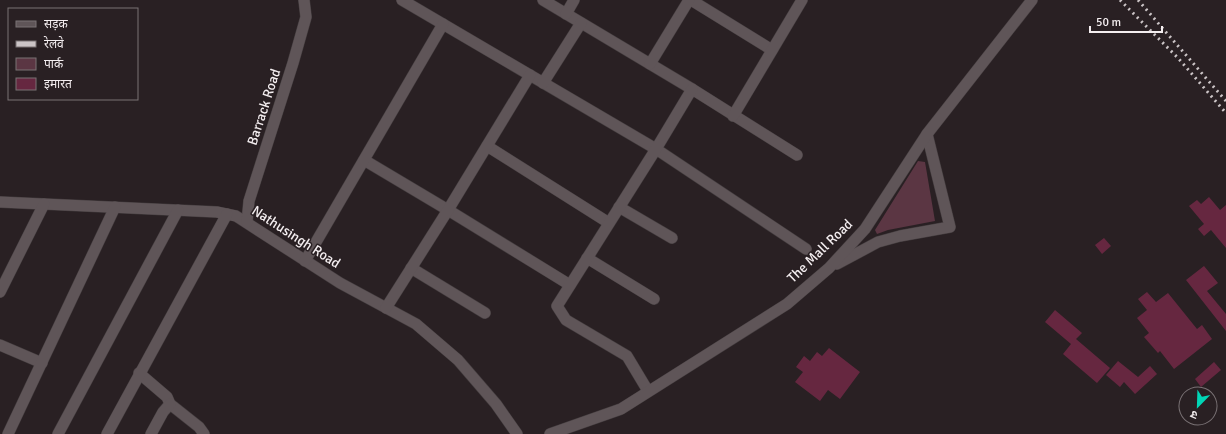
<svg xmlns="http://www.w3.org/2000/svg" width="1226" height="434" font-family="Signika,'Noto Sans Devanagari',sans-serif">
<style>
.green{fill:#5b3643}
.building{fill:#662740}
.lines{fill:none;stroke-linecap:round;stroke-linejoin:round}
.minor-casing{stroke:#433c3e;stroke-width:12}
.minor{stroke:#5f5558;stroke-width:11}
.rail{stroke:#cbc4c6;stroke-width:3;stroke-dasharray:2 4;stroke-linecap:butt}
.labels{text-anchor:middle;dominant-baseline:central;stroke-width:3;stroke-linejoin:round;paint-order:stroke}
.street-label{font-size:14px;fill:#f4eef0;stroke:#292023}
</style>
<rect width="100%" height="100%" fill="#292023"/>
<!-- green -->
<polygon class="green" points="918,161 925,162 935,221 888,230 877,234 875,230"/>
<!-- building -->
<g class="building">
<polygon points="1209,197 1220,210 1226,205 1226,248 1211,230 1204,236 1198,229 1204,224 1189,206 1197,200 1201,204"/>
<polygon points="1104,238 1111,246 1102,254 1095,245"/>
<polygon points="1204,266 1218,283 1207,291 1226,314 1226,331 1186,280"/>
<polygon points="1147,292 1156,302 1168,293 1197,329 1202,325 1212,339 1174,369 1160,351 1158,353 1144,337 1149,333 1137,318 1147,310 1138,299"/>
<polygon points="1055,310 1082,333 1076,339 1110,368 1097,383 1063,354 1071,344 1045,322"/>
<polygon points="829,348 860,372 840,399 828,390 820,401 795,382 803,372 796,367 804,356 810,361 817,352 822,356"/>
<polygon points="1118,361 1138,377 1150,366 1157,374 1135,394 1124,382 1120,387 1106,375"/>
<polygon points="1214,362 1221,370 1201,387 1195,379"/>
</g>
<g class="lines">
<defs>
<g id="minor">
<polyline points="402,0 656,149 806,249"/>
<polyline points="543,0 692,89 797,155"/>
<polyline points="691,0 772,50"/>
<polyline points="566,14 574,0"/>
<polyline points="650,64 689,0"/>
<polyline points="543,83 581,23"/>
<polyline points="733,116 802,0"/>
<polyline points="487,146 609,223"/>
<polyline points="364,160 448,210 570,285"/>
<polyline points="0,202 217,212 236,216 340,283 416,324 458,360 496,404 517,434"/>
<polyline points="619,207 672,238"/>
<polyline points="247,222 249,201 293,63 306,17 304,0"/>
<polyline points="587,258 654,299"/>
<polyline points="305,261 443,24"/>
<polyline points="837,264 878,242 900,236 950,227 927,134"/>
<polyline points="411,268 485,313"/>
<polyline points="0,292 44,204"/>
<polyline points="386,308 448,210 530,75"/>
<polyline points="0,345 42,363"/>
<polyline points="139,373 167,397 170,404 199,427 204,434"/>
<polyline points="648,391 627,356 566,320 557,306 656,149 692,89"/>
<polyline points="8,434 115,207"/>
<polyline points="58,434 178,210"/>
<polyline points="107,434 227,214"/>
<polyline points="151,434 163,412 170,404"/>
<polyline points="550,434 621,409 787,304 829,268 865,229 927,134 1032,0"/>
</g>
</defs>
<!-- minor casing -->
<use href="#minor" class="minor-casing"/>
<!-- minor -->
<use href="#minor" class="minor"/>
<!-- rail -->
<g class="rail">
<polyline points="1120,0 1178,58 1226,113"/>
<polyline points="1138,0 1226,101"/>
</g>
</g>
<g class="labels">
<!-- street labels -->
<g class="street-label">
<text transform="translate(264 107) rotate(-72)">Barrack Road</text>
<text transform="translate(296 237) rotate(33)">Nathusingh Road</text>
<text transform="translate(820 251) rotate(-44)">The Mall Road</text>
</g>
</g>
<!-- legend -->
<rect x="8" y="8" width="130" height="92" fill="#292023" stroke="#7a7275"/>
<rect x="16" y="21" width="20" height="6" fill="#5f5558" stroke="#7a7275"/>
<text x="44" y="28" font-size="12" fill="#f4eef0">सड़क</text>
<rect x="16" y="41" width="20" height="6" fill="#cbc4c6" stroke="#7a7275"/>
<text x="44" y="48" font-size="12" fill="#f4eef0">रेलवे</text>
<rect x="16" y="58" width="20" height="12" fill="#5b3643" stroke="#7a7275"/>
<text x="44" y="68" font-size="12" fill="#f4eef0">पार्क</text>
<rect x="16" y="78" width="20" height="12" fill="#662740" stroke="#7a7275"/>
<text x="44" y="88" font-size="12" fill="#f4eef0">इमारत</text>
<!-- north arrow -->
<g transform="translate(1198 406) rotate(203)"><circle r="19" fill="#292023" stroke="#7a7275"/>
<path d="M0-3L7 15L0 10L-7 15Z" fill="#01d5b6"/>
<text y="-6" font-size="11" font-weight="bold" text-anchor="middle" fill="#f4eef0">उ</text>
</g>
<!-- scale -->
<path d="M1090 26v6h72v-6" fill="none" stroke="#f4eef0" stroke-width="2"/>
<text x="1096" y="26" font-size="12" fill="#f4eef0" stroke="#292023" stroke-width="3" paint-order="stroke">50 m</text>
</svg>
